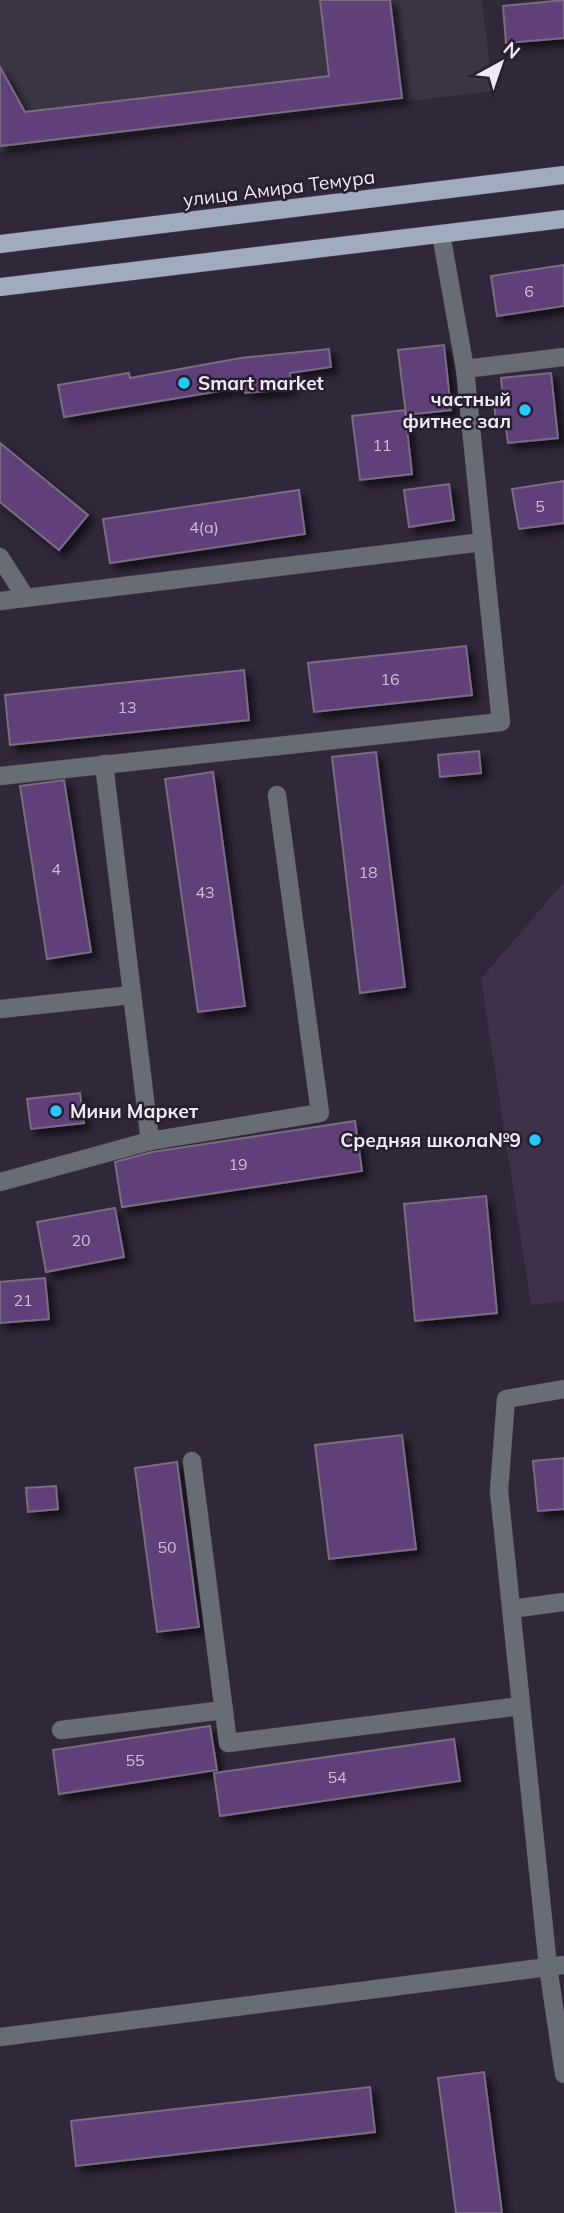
<svg xmlns="http://www.w3.org/2000/svg" width="564" height="2213" font-family="Mulish,sans-serif">
<style>
.commercial{fill:#3b3444}
.built{fill:#3e3149}
.building{fill:#614178;stroke:#786c82;stroke-width:2;filter:url(#shadow)}
.lines{fill:none;stroke-linecap:round;stroke-linejoin:round}
.minor-casing{stroke:#4c4254;stroke-width:19}
.major-casing{stroke:#4c4254;stroke-width:19}
.minor{stroke:#676c75;stroke-width:18}
.major{stroke:#a0abbe;stroke-width:18}
.poi-dot{fill:#26c9fe;stroke:#271e2f;stroke-width:2.5}
.labels{text-anchor:middle;dominant-baseline:central;stroke-width:5;stroke-linejoin:round;paint-order:stroke}
.number-label{font-size:16px;fill:#ccbed6}
.street-label{font-size:19px;fill:#efe8f5;stroke:#271e2f}
.poi-label{font-size:19px;font-weight:bold;fill:#efe8f5;stroke:#271e2f;text-anchor:start}
</style>
<defs>
<filter id="shadow"><feDropShadow dx="6" dy="6" stdDeviation="3.5" flood-color="#0009"/></filter>
</defs>
<rect width="100%" height="100%" fill="#31273a"/>
<!-- commercial -->
<polygon class="commercial" points="0,0 482,0 493,91 0,151"/>
<!-- built -->
<polygon class="built" points="564,882 564,1301 531,1305 481,979"/>
<!-- building -->
<g class="building">
<polygon points="320,0 390,0 402,98 0,146 0,67 25,112 329,76"/>
<polygon points="564,0 564,38 506,43 503,6"/>
<polygon points="564,265 564,306 497,316 491,276"/>
<polygon points="444,345 451,410 406,415 398,350"/>
<polygon points="329,349 331,367 290,373 291,389 245,393 244,387 64,417 58,385 129,373 130,378 241,358"/>
<polygon points="551,373 558,438 508,443 505,420 496,421 494,401 503,400 501,378"/>
<polygon points="405,410 412,474 360,480 352,416"/>
<polygon points="0,443 88,515 59,550 0,502"/>
<polygon points="564,481 564,523 519,529 512,489"/>
<polygon points="449,484 454,520 409,527 404,490"/>
<polygon points="299,490 305,534 110,563 103,519"/>
<polygon points="466,646 472,695 314,712 308,663"/>
<polygon points="244,670 249,720 10,745 5,695"/>
<polygon points="479,751 481,773 440,777 438,755"/>
<polygon points="376,752 405,987 360,993 332,757"/>
<polygon points="213,772 245,1006 198,1012 165,779"/>
<polygon points="64,780 91,952 47,959 20,786"/>
<polygon points="80,1093 84,1123 31,1129 27,1099"/>
<polygon points="355,1121 362,1171 122,1207 115,1162 152,1152"/>
<polygon points="486,1196 497,1313 415,1321 404,1204"/>
<polygon points="115,1208 124,1257 46,1272 37,1222"/>
<polygon points="45,1278 49,1319 0,1323 0,1282"/>
<polygon points="402,1435 416,1549 329,1559 315,1445"/>
<polygon points="564,1458 564,1509 538,1511 533,1461"/>
<polygon points="177,1462 199,1627 157,1632 135,1468"/>
<polygon points="56,1486 58,1509 28,1512 26,1488"/>
<polygon points="210,1726 217,1770 59,1794 53,1750"/>
<polygon points="454,1739 460,1781 220,1816 214,1773"/>
<polygon points="484,2072 502,2213 456,2213 438,2078"/>
<polygon points="370,2087 375,2132 76,2166 71,2121"/>
</g>
<g class="lines">
<defs>
<g id="minor">
<polyline points="441,234 465,369 564,357"/>
<polyline points="0,557 26,598"/>
<polyline points="0,601 483,542"/>
<polyline points="104,764 150,1141"/>
<polyline points="0,776 501,722 465,369"/>
<polyline points="0,1009 132,995"/>
<polyline points="0,1182 150,1141 320,1113 277,795"/>
<polyline points="564,1389 506,1399 499,1491 548,1967 564,2074"/>
<polyline points="192,1461 228,1743 521,1706"/>
<polyline points="511,1609 564,1602"/>
<polyline points="61,1730 224,1710"/>
<polyline points="0,2037 564,1965"/>
</g>
<g id="major">
<polyline points="0,244 564,175"/>
<polyline points="0,287 564,219"/>
</g>
</defs>
<!-- minor casing -->
<use href="#minor" class="minor-casing"/>
<!-- major casing -->
<use href="#major" class="major-casing"/>
<!-- minor -->
<use href="#minor" class="minor"/>
<!-- major -->
<use href="#major" class="major"/>
</g>
<!-- markers -->
<g class="poi-dot">
<circle cx="184" cy="383" r="7"/>
<circle cx="525" cy="410" r="7"/>
<circle cx="56" cy="1111" r="7"/>
<circle cx="535" cy="1140" r="7"/>
</g>
<g class="labels">
<!-- number labels -->
<g class="number-label">
<text x="529" y="291">6</text>
<text x="382" y="445">11</text>
<text x="540" y="506">5</text>
<text x="204" y="527">4(а)</text>
<text x="390" y="679">16</text>
<text x="127" y="707">13</text>
<text x="56" y="869">4</text>
<text x="368" y="872">18</text>
<text x="205" y="892">43</text>
<text x="238" y="1164">19</text>
<text x="81" y="1240">20</text>
<text x="23" y="1300">21</text>
<text x="167" y="1547">50</text>
<text x="135" y="1760">55</text>
<text x="337" y="1777">54</text>
</g>
<!-- street labels -->
<g class="street-label">
<text transform="translate(279 188) rotate(-7)">улица Амира Темура</text>
</g>
<!-- poi labels -->
<g class="poi-label">
<text x="198" y="383">Smart market</text>
<text x="511" y="399" text-anchor="end">частный<tspan x="511" dy="22">фитнес зал</tspan></text>
<text x="70" y="1111">Мини Маркет</text>
<text x="521" y="1140" text-anchor="end">Средняя школа№9</text>
</g>
</g>
<!-- north arrow -->
<g transform="translate(501 63) rotate(40)" stroke="#271e2f" stroke-width="5" paint-order="stroke">
<path d="M0-5L12 26L0 18L-12 26Z" fill="#efe8f5"/>
<text y="-10" font-size="19" font-weight="bold" text-anchor="middle" fill="#efe8f5">N</text>
</g>
</svg>
